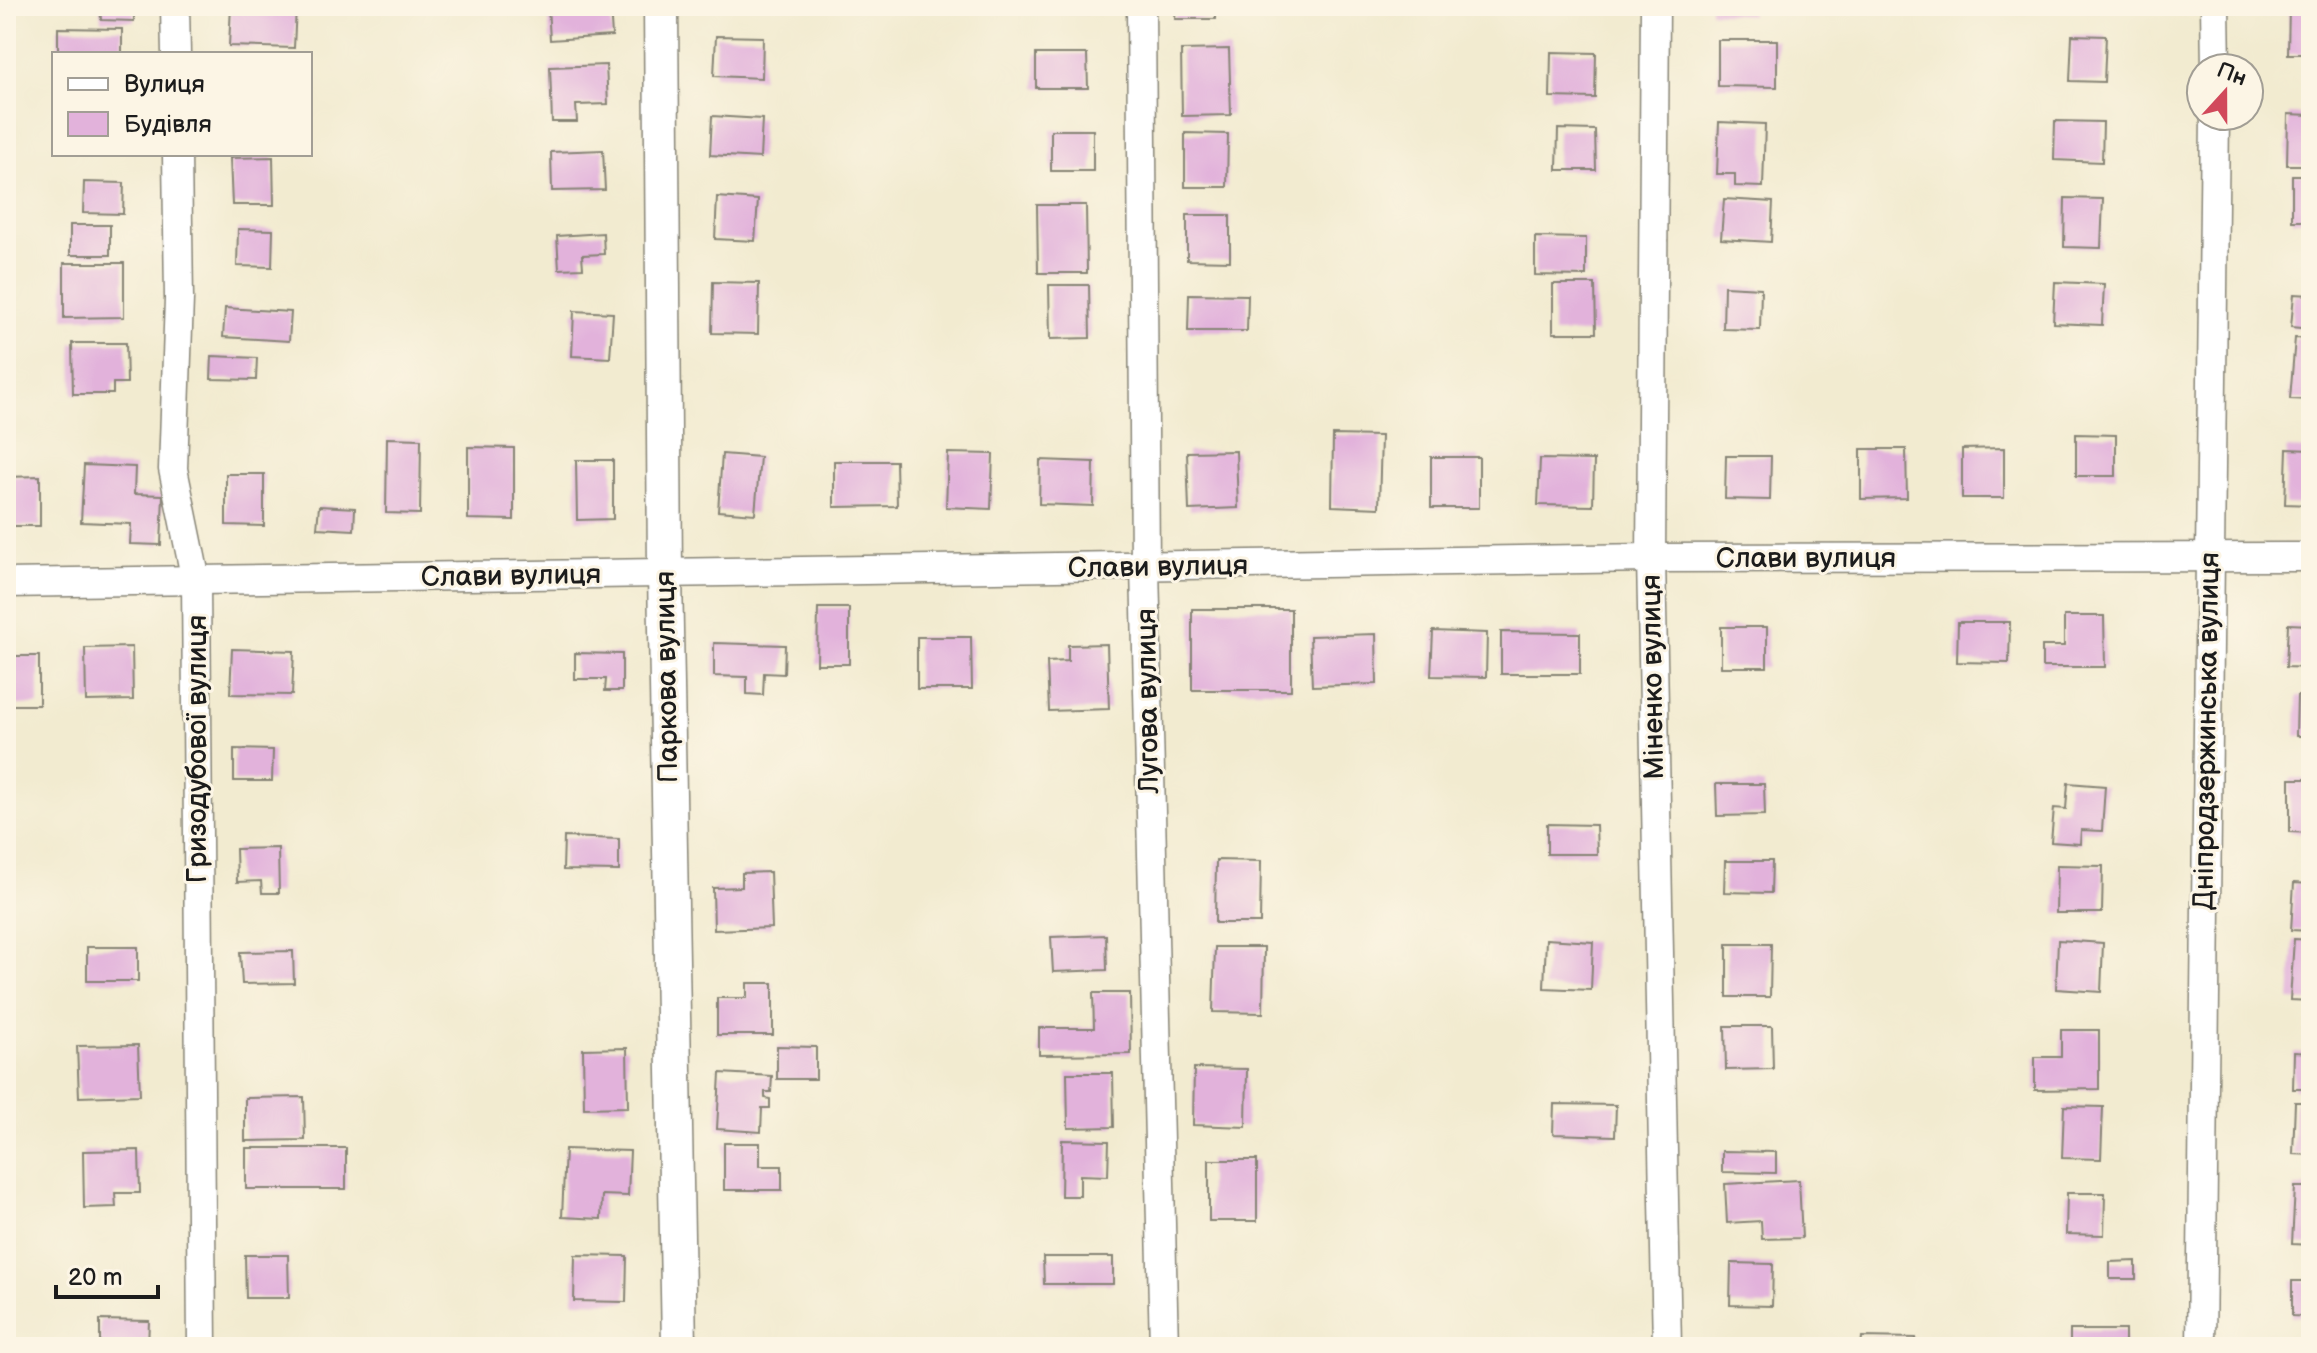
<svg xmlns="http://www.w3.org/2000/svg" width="2317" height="1353" font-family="'Balsamiq Sans',sans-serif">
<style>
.building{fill:#e2b2db}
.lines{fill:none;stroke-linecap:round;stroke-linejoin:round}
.minor-casing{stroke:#878476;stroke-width:31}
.tertiary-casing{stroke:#878476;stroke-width:37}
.minor{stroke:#fff;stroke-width:28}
.tertiary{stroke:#fff;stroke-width:34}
.labels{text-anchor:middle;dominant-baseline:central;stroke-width:6;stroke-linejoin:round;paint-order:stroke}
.street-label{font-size:28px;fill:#1c1c1c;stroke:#fcf5e5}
</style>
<rect width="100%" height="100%" fill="#fcf5e5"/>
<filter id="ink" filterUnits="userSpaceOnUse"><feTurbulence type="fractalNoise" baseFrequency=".0125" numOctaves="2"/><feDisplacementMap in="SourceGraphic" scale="16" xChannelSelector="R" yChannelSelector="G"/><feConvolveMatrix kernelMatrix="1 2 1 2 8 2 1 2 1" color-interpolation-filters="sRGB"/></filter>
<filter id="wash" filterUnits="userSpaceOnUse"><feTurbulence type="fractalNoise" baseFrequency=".006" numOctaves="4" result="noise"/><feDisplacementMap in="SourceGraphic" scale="32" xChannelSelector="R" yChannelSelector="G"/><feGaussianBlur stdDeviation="1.8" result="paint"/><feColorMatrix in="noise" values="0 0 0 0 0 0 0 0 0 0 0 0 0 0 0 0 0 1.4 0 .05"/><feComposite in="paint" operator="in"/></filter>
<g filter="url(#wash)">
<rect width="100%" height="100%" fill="#f2ebd0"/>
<g id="blocks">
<!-- building -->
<g class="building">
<polygon points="100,6 134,6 134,21 101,20"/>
<polygon points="231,6 296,6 294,48 229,46"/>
<polygon points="548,6 610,6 612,36 550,40"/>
<polygon points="1051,6 1088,6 1088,14 1051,13"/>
<polygon points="1176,6 1216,6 1216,19 1175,19"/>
<polygon points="1710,6 1752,6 1751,15 1710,12"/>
<polygon points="2064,6 2107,6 2107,10 2064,9"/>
<polygon points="2289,7 2311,7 2311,54 2288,54"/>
<polygon points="58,28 122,29 122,54 58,54"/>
<polygon points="2072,35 2106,36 2104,82 2070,81"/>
<polygon points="716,36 763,37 762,78 714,76"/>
<polygon points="1718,40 1777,40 1777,87 1718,86"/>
<polygon points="1229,49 1231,115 1182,116 1181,50"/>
<polygon points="1551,52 1596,53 1595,98 1550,97"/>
<polygon points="1036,54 1087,54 1088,88 1036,88"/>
<polygon points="606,65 608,104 576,105 577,122 552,122 550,67"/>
<polygon points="2288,114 2311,115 2311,165 2287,165"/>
<polygon points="712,116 762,119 760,158 710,155"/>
<polygon points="2055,121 2103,122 2102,162 2054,160"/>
<polygon points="1719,122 1765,124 1763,187 1735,186 1735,174 1717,174"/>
<polygon points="1558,129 1595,130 1596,170 1557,170"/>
<rect x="1051" y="130" width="42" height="41"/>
<polygon points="1185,133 1228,134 1227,187 1185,187"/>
<polygon points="603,150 605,190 552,191 551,152"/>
<polygon points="273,157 274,205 232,205 230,158"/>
<rect x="2292" y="175" width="19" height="46"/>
<polygon points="84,182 124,183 123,214 83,213"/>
<polygon points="717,197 758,200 755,241 715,239"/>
<polygon points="2065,198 2103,199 2101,248 2064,247"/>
<polygon points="1724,199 1773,202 1771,242 1721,239"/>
<polygon points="1037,205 1086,205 1087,273 1038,273"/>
<polygon points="1187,215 1230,215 1230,261 1187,260"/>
<rect x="70" y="225" width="40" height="30"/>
<polygon points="238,229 273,230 272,267 237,266"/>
<polygon points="603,233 604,254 582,255 583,268 559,269 557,236"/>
<polygon points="1535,237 1586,238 1586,276 1535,275"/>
<polygon points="64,263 124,263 124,317 64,318"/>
<polygon points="713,282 759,283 758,334 712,333"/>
<polygon points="2055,282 2104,284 2102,325 2053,323"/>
<polygon points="1553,284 1595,284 1596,333 1553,333"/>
<polygon points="1049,285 1089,285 1090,338 1050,339"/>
<polygon points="1724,286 1761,288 1760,330 1723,329"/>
<polygon points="1189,294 1248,295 1247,331 1188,331"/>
<polygon points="2294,294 2311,295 2311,329 2291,327"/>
<polygon points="225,308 291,312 289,341 223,337"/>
<polygon points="574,311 613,313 610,358 572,356"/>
<polygon points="2295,338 2311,339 2311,400 2290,399"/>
<polygon points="72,343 126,343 127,383 113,383 113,394 73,394"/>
<polygon points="212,356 257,358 256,380 211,379"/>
<polygon points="2076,434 2116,435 2116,476 2076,476"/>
<polygon points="1333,435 1381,436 1379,508 1332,506"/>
<polygon points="387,438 421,439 420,514 386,513"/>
<polygon points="468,447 514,448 514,520 468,519"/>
<polygon points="2004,448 2004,498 1962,498 1962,449"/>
<polygon points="1861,449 1906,449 1907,498 1861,499"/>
<polygon points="2287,449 2311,450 2311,505 2285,504"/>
<polygon points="1236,451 1238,508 1189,510 1187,452"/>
<polygon points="948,453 993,454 991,509 946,507"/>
<polygon points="722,454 760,457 755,514 718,511"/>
<polygon points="1726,456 1771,456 1770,500 1725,499"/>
<rect x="1431" y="457" width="48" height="51"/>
<polygon points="1540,459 1594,460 1593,506 1538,505"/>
<polygon points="576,460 613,460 613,519 577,520"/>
<polygon points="1040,460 1094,462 1093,506 1039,504"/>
<polygon points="834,461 896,461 897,506 834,507"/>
<polygon points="84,465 135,467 134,494 163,495 161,545 130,544 131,524 81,522"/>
<polygon points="226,474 264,474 264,526 226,525"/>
<polygon points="40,476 40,526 6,526 6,477"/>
<polygon points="319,506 355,508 354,530 317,528"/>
<polygon points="818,608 849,608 849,664 817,664"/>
<rect x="1192" y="609" width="99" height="81"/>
<polygon points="2064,616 2104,616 2105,667 2042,667 2042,646 2064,646"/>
<polygon points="1958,622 2010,622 2009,663 1957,662"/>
<polygon points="2288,624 2311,625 2311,668 2286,667"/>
<rect x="1721" y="627" width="46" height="40"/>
<polygon points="1433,631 1487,633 1486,677 1431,676"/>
<polygon points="1501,632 1580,633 1580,674 1501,674"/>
<polygon points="1376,634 1377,684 1312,686 1310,636"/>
<polygon points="917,637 971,637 972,689 917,689"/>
<polygon points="714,643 785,645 784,674 764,673 763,695 747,694 747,677 714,676"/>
<polygon points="1107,644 1109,709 1049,711 1047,662 1068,661 1068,645"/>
<polygon points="132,647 133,700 86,701 85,648"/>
<polygon points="232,649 294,651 292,695 230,694"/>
<polygon points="575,653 622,654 622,691 605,691 606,679 575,679"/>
<rect x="6" y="656" width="33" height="49"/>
<polygon points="2297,696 2311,696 2311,736 2296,736"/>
<polygon points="234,749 273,750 272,781 234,781"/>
<polygon points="2290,779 2311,779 2311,833 2290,832"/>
<polygon points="2068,783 2105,786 2102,831 2081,830 2080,844 2051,842 2054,808 2066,809"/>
<polygon points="1716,784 1764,784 1765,815 1717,816"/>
<polygon points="1547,824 1596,825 1597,854 1547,854"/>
<polygon points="564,837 619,839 619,871 563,870"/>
<polygon points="278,848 279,893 262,893 261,881 237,882 236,849"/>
<polygon points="1216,860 1261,861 1260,923 1215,923"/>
<polygon points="1725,861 1772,861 1771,893 1724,892"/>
<polygon points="2057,865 2103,866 2102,913 2056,913"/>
<polygon points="770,872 772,928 714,930 713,888 742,887 742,873"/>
<polygon points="2294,883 2311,884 2311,931 2291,930"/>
<polygon points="1106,935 1107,970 1053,972 1051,937"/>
<polygon points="1546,939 1593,942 1591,990 1544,988"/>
<polygon points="2294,939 2311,940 2311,1001 2290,1000"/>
<polygon points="2058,940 2103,943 2101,992 2056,989"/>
<polygon points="1727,944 1771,944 1770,997 1727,997"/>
<rect x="87" y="947" width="51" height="34"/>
<polygon points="1215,947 1264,947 1263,1013 1213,1012"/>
<polygon points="293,951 294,983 242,984 240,952"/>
<polygon points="747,983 773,983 773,1035 717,1035 717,998 747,998"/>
<polygon points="1093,993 1130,993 1131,1054 1039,1055 1039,1028 1094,1028"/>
<polygon points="1725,1026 1772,1026 1773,1069 1726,1070"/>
<polygon points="2061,1030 2099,1030 2099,1089 2035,1090 2035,1057 2061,1057"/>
<polygon points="138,1045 140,1095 79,1097 77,1046"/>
<polygon points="777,1046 816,1047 816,1079 777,1079"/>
<polygon points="627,1048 628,1107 584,1108 583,1049"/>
<polygon points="2294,1052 2311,1053 2311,1089 2293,1089"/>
<polygon points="1194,1068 1247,1069 1246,1127 1193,1125"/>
<polygon points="720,1073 772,1076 771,1092 765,1092 765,1098 770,1099 770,1108 762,1108 761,1132 717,1129"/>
<polygon points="1067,1073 1113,1073 1114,1127 1068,1128"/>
<polygon points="304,1097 305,1140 245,1141 245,1098"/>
<polygon points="2295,1102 2311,1102 2311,1155 2293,1154"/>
<polygon points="1554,1104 1616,1105 1615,1136 1553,1134"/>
<polygon points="2064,1106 2103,1107 2101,1159 2062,1158"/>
<polygon points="1062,1140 1109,1141 1108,1176 1080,1175 1080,1196 1061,1196"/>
<polygon points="724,1143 760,1143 760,1166 782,1166 782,1190 724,1190"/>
<rect x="246" y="1148" width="100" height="41"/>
<polygon points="565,1149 630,1151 628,1196 602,1195 601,1219 562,1217"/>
<polygon points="139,1150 140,1193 115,1193 116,1207 84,1208 83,1151"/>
<polygon points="1722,1151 1776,1152 1776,1173 1722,1172"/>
<rect x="1209" y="1160" width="48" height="61"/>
<polygon points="1799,1180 1802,1238 1762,1239 1761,1221 1727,1223 1725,1184"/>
<polygon points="2295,1187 2311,1187 2311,1245 2292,1244"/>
<polygon points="2067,1193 2105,1193 2104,1235 2066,1234"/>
<polygon points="245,1255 288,1255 289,1298 246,1298"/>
<polygon points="575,1255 627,1256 626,1302 574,1301"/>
<polygon points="1043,1257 1113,1257 1113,1284 1044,1284"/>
<polygon points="2136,1261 2136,1279 2110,1279 2110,1262"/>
<polygon points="1731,1263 1773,1264 1772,1306 1730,1305"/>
<polygon points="2292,1281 2311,1281 2311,1317 2292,1316"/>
<polygon points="100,1320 149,1321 148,1347 100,1347"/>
<rect x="2070" y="1330" width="55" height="17"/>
<polygon points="1862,1337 1916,1338 1915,1347 1861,1347"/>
</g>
</g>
</g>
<g filter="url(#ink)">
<use href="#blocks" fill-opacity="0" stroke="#878476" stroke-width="2"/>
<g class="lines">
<defs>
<g id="minor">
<polyline points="175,6 176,54"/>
<polyline points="1141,6 1145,567 1164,1347"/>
<polyline points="1655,6 1651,558 1667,1347"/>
<polyline points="2215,6 2216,68"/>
<polyline points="177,154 179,299 173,469 196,581 202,1347"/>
<polyline points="6,583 1651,558 2311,557"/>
<polyline points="2201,1347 2215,116"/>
</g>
<polyline id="tertiary" points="661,6 665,574 679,1347"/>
</defs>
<!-- minor casing -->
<use href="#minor" class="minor-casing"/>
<!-- tertiary casing -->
<use href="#tertiary" class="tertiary-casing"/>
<!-- minor -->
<use href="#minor" class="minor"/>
<!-- tertiary -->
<use href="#tertiary" class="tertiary"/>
</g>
</g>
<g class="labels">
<!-- street labels -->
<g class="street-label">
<text x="1806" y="558">Слави вулиця</text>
<text transform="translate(1158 567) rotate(-1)">Слави вулиця</text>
<text transform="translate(511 576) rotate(-1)">Слави вулиця</text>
<text transform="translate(667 677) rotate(-91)">Паркова вулиця</text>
<text transform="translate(1653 677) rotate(-91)">Міненко вулиця</text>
<text transform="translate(1148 701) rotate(-91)">Лугова вулиця</text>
<text transform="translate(2207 731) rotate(-89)">Дніпродзержинська вулиця</text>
<text transform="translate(197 749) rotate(-90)">Гризодубової вулиця</text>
</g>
</g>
<!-- margin -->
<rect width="2317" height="1353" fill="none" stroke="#fcf5e5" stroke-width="32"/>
<!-- legend -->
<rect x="52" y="52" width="260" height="104" fill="#fcf5e5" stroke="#a29e95" stroke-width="2"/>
<rect x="68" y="78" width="40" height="12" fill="#ffffff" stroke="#a29e95" stroke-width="2"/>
<text x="124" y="92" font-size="24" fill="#1c1c1c">Вулиця</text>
<rect x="68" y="112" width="40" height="24" fill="#e2b2db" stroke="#a29e95" stroke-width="2"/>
<text x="124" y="132" font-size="24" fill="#1c1c1c">Будівля</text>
<!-- north arrow -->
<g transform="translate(2225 92) rotate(21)"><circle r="38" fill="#fcf5e5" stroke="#a29e95" stroke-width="2"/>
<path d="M0-6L14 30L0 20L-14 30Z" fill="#d1495b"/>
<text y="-12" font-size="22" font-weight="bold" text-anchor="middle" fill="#1c1c1c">Пн</text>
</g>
<!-- scale -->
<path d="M56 1285v12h102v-12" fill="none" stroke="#1c1c1c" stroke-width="4"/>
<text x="68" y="1285" font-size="24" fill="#1c1c1c" stroke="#fcf5e5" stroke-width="6" paint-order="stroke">20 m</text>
</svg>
